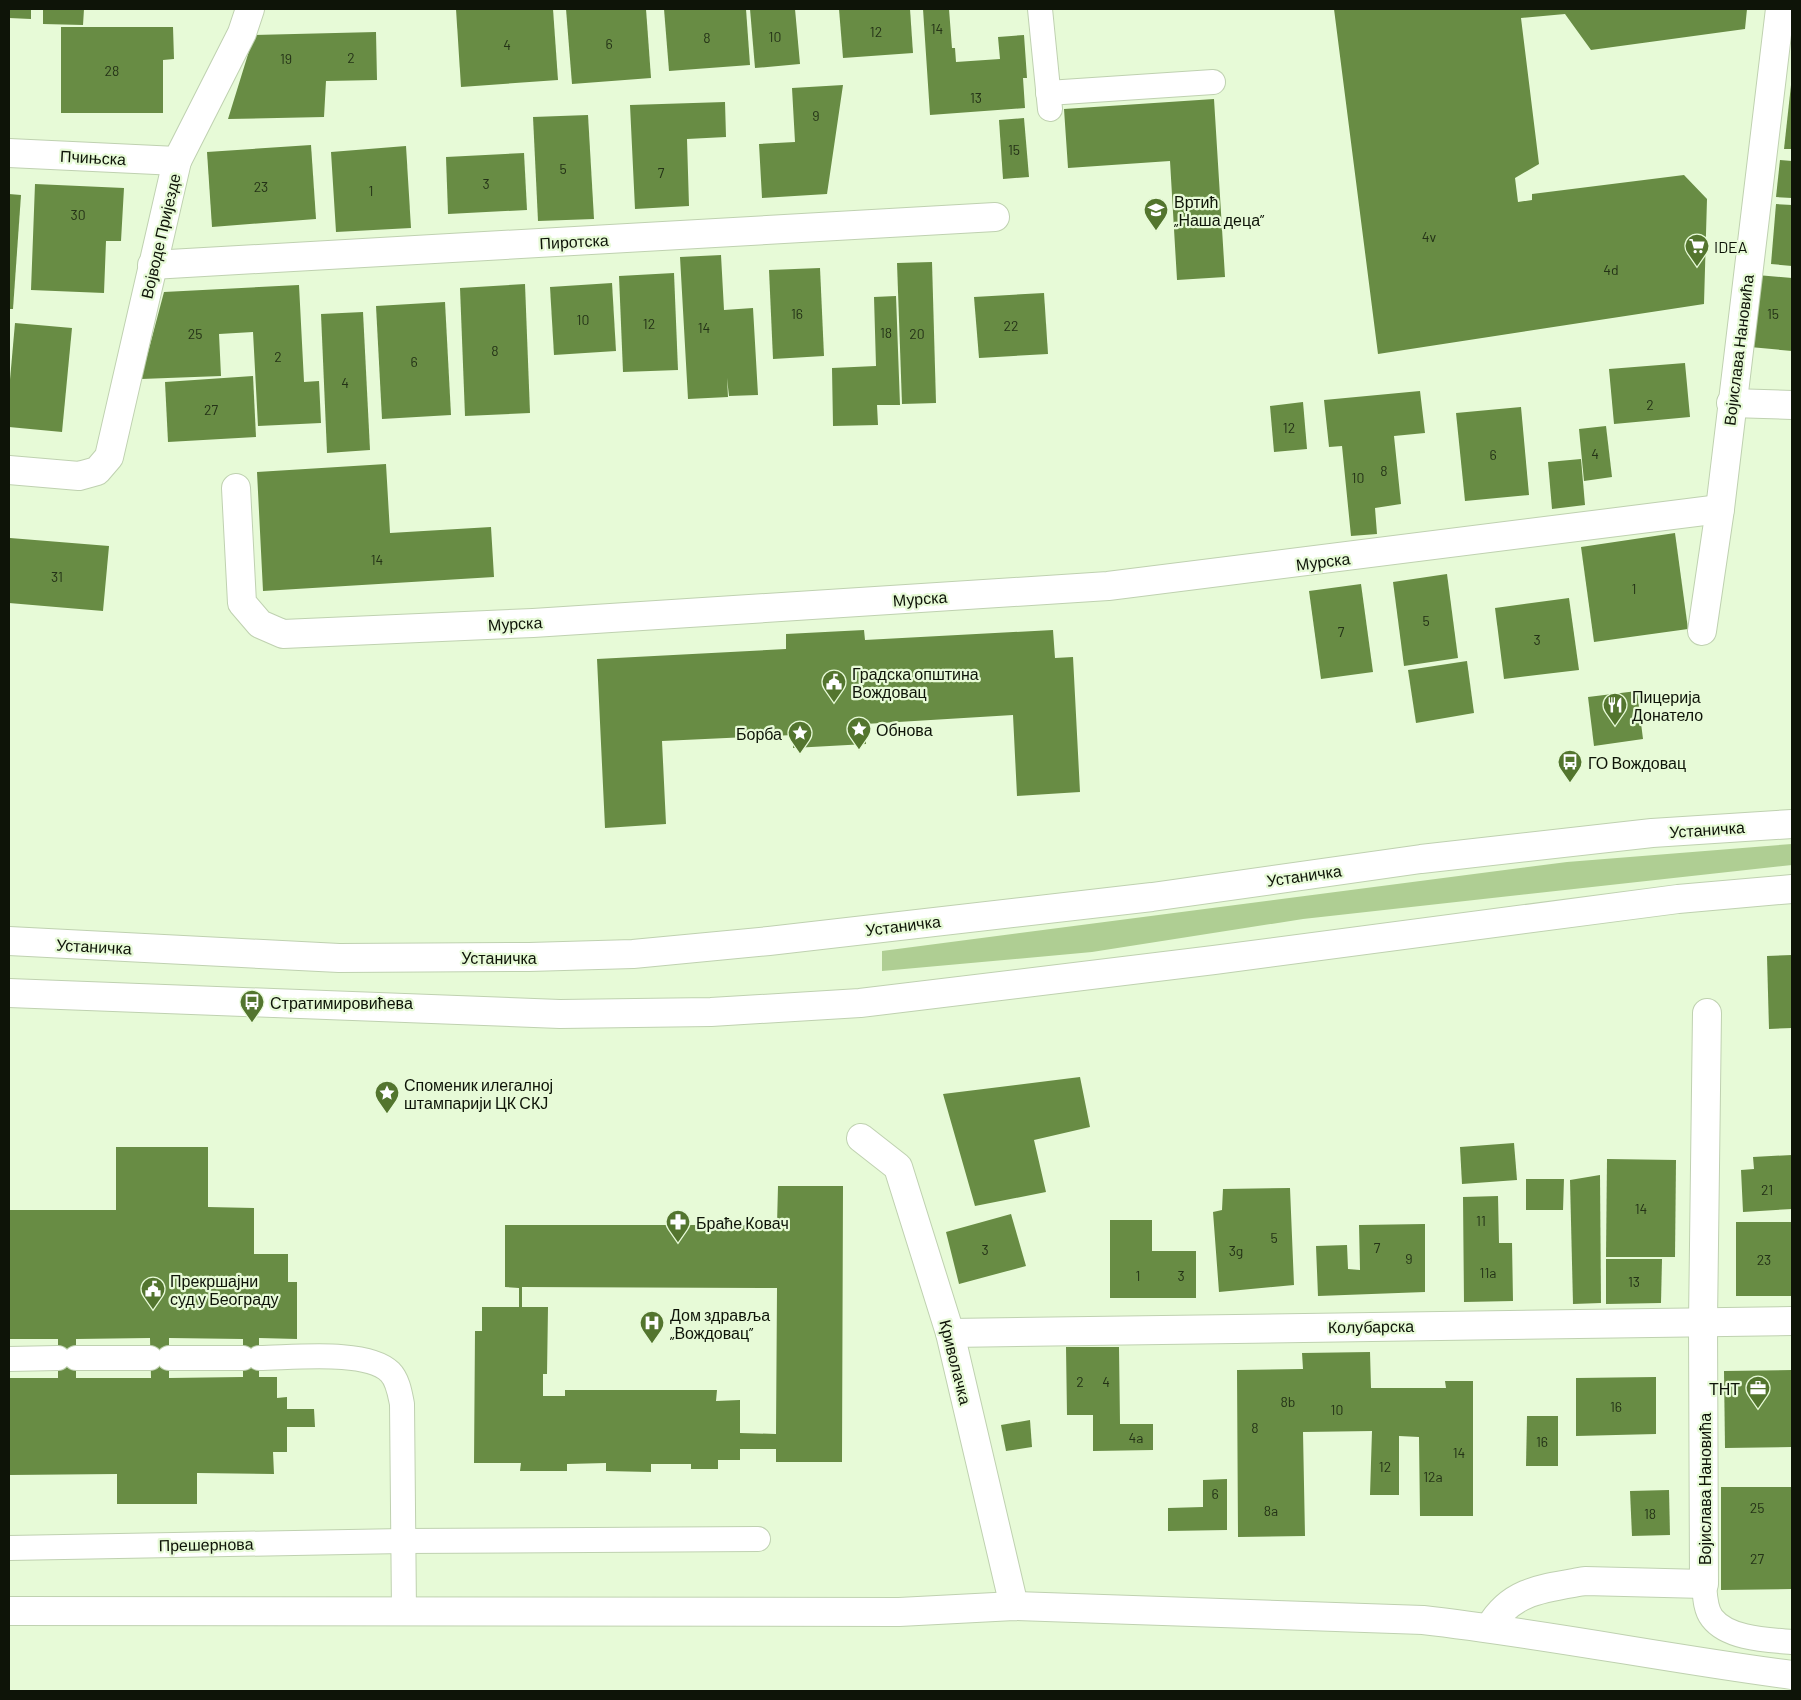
<svg xmlns="http://www.w3.org/2000/svg" width="1801" height="1700" font-family="Barlow,sans-serif">
<style>
.green{fill:#afce93}
.building{fill:#688c44;fill-rule:evenodd}
.lines{fill:none;stroke-linecap:round;stroke-linejoin:round}
.lane-casing{stroke:#bfd1b0;stroke-width:26}
.street-casing{stroke:#bfd1b0;stroke-width:30}
.secondary-casing{stroke:#bfd1b0;stroke-width:30}
.highway-casing{stroke:#bfd1b0;stroke-width:30}
.lane{stroke:#fff;stroke-width:24}
.street{stroke:#fff;stroke-width:28}
.secondary{stroke:#fff;stroke-width:28}
.highway{stroke:#fff;stroke-width:28}
.labels{text-anchor:middle;dominant-baseline:central;stroke-width:4.5;stroke-linejoin:round;paint-order:stroke}
.number-label{font-size:14px;fill:#243217}
.street-label{font-size:16px;fill:#0e1408;stroke:#e7fad7}
.poi-label{font-size:16px;fill:#0e1408;stroke:#e7fad7;text-anchor:start}
</style>
<rect width="100%" height="100%" fill="#e7fad7"/>
<!-- green -->
<polygon class="green" points="1792,844 1792,865 1303,919 1092,952 882,971 882,951 1567,862"/>
<!-- building -->
<g class="building">
<polygon points="9,9 31,9 31,19 9,18"/>
<polygon points="43,9 84,9 83,25 43,24"/>
<polygon points="456,9 553,9 558,80 461,87"/>
<polygon points="566,9 646,9 651,78 572,84"/>
<polygon points="664,9 746,9 750,65 669,71"/>
<polygon points="750,9 795,9 800,64 755,68"/>
<polygon points="839,9 910,9 913,53 843,58"/>
<polygon points="923,9 949,9 952,48 955,48 956,62 1000,59 998,37 1024,35 1027,78 1023,78 1025,108 930,115"/>
<polygon points="1334,9 1747,9 1745,29 1591,50 1565,14 1521,18 1539,164 1515,178 1518,202 1532,200 1532,194 1684,175 1707,199 1704,304 1378,354"/>
<polygon points="61,27 173,27 174,59 163,60 163,113 61,113"/>
<polygon points="376,32 377,80 326,81 324,117 228,119 254,35"/>
<polygon points="843,85 827,194 762,198 759,144 795,142 792,88"/>
<polygon points="1791,85 1792,85 1792,149 1784,149"/>
<polygon points="1214,99 1225,277 1177,280 1170,161 1068,168 1064,109"/>
<polygon points="725,102 726,137 687,139 689,206 635,209 630,105"/>
<polygon points="588,115 594,219 538,221 533,117"/>
<polygon points="1024,118 1029,177 1003,179 999,120"/>
<polygon points="311,145 316,219 212,227 207,152"/>
<polygon points="406,146 411,228 336,232 331,152"/>
<polygon points="524,153 527,210 448,214 446,157"/>
<polygon points="1780,160 1792,161 1792,198 1776,197"/>
<polygon points="35,184 124,188 121,241 106,241 104,293 31,290"/>
<polygon points="9,194 21,195 13,309 9,309"/>
<polygon points="1776,204 1792,205 1792,266 1771,264"/>
<polygon points="721,255 724,310 753,308 758,395 729,396 727,378 728,397 688,399 680,257"/>
<polygon points="932,262 936,403 902,404 897,263"/>
<polygon points="820,268 824,356 773,359 769,270"/>
<polygon points="674,273 678,370 623,372 619,276"/>
<polygon points="1757,275 1792,278 1792,351 1750,347"/>
<polygon points="612,283 616,351 554,355 550,287"/>
<polygon points="525,284 530,413 465,416 460,288"/>
<polygon points="299,285 304,382 319,381 321,423 258,426 253,332 219,334 221,376 141,379 164,292"/>
<polygon points="1044,293 1048,354 979,358 974,297"/>
<polygon points="896,296 900,405 877,405 878,425 833,426 832,368 876,366 874,297"/>
<polygon points="445,302 451,415 382,419 376,306"/>
<polygon points="363,312 370,450 327,453 321,314"/>
<polygon points="15,323 72,328 62,432 9,427 9,391"/>
<polygon points="1685,363 1690,417 1614,424 1609,369"/>
<polygon points="253,376 256,437 168,442 165,382"/>
<polygon points="1420,391 1425,433 1394,436 1401,504 1375,508 1377,534 1351,536 1342,446 1329,447 1324,400"/>
<polygon points="1303,402 1307,449 1274,452 1270,406"/>
<polygon points="1521,407 1529,495 1465,501 1456,413"/>
<polygon points="1606,426 1612,477 1584,481 1579,429"/>
<polygon points="1581,459 1585,505 1552,509 1548,462"/>
<polygon points="386,464 390,533 491,527 494,577 263,591 257,472"/>
<polygon points="1675,533 1688,629 1594,642 1581,547"/>
<polygon points="10,538 109,546 103,611 9,603"/>
<polygon points="1447,574 1458,658 1404,666 1393,582"/>
<polygon points="1361,584 1373,672 1321,679 1309,591"/>
<polygon points="1569,598 1579,670 1504,679 1495,608"/>
<polygon points="864,630 865,640 1053,630 1055,658 1073,657 1080,792 1017,796 1013,715 865,724 866,744 793,748 793,735 662,741 666,824 605,828 597,659 786,649 786,634"/>
<polygon points="1467,661 1474,713 1416,723 1408,670"/>
<polygon points="1637,691 1643,739 1594,746 1588,697"/>
<polygon points="1792,955 1792,1028 1769,1029 1767,956"/>
<polygon points="1080,1077 1090,1127 1034,1140 1046,1192 975,1206 943,1094"/>
<polygon points="1514,1143 1517,1180 1462,1184 1460,1147"/>
<path d="M 116,1147 L 208,1147 L 208,1207 L 254,1208 L 254,1254 L 288,1254 L 288,1282 L 297,1282 L 297,1339 L 259,1338 L 259,1377 L 277,1377 L 277,1398 L 287,1397 L 287,1409 L 314,1409 L 315,1427 L 287,1427 L 287,1452 L 273,1452 L 274,1474 L 197,1473 L 197,1504 L 117,1504 L 117,1474 L 9,1475 L 9,1378 L 58,1378 L 58,1339 L 9,1339 L 9,1210 L 116,1210 ZM 150,1338 L 151,1378 L 76,1378 L 76,1339 ZM 169,1338 L 243,1339 L 243,1377 L 169,1378 Z"/>
<polygon points="1792,1155 1792,1209 1743,1212 1741,1170 1754,1169 1753,1157"/>
<polygon points="1607,1159 1676,1160 1675,1257 1606,1257"/>
<polygon points="1600,1175 1601,1303 1573,1304 1570,1180"/>
<polygon points="1526,1179 1564,1179 1563,1210 1526,1210"/>
<path d="M 778,1186 L 843,1186 L 842,1462 L 776,1462 L 776,1449 L 740,1449 L 740,1460 L 718,1460 L 718,1469 L 691,1469 L 691,1464 L 651,1464 L 651,1472 L 606,1471 L 606,1463 L 567,1464 L 567,1471 L 520,1471 L 521,1463 L 474,1463 L 475,1331 L 482,1331 L 482,1307 L 519,1307 L 519,1288 L 505,1287 L 505,1225 L 777,1225 ZM 522,1287 L 777,1288 L 776,1434 L 740,1433 L 740,1400 L 716,1401 L 717,1390 L 565,1390 L 565,1396 L 543,1396 L 543,1374 L 547,1374 L 548,1307 L 522,1307 Z"/>
<polygon points="1290,1188 1294,1285 1219,1292 1213,1212 1222,1210 1223,1189"/>
<polygon points="1498,1196 1499,1243 1512,1243 1513,1301 1464,1302 1463,1197"/>
<polygon points="1011,1214 1026,1266 959,1284 946,1232"/>
<polygon points="1110,1220 1152,1220 1152,1251 1196,1251 1196,1298 1110,1298"/>
<rect x="1736" y="1222" width="56" height="74"/>
<polygon points="1425,1224 1425,1292 1318,1296 1316,1246 1347,1245 1348,1269 1360,1270 1359,1225"/>
<polygon points="1606,1259 1662,1259 1661,1303 1606,1304"/>
<polygon points="1066,1347 1119,1347 1120,1424 1153,1424 1153,1450 1093,1451 1093,1415 1067,1415"/>
<polygon points="1370,1352 1371,1388 1446,1388 1445,1381 1473,1381 1473,1516 1420,1516 1419,1437 1399,1436 1399,1495 1370,1495 1372,1431 1303,1432 1305,1536 1238,1537 1237,1370 1303,1369 1302,1353"/>
<polygon points="1792,1370 1792,1447 1725,1448 1724,1371"/>
<polygon points="1656,1377 1656,1434 1576,1436 1576,1378"/>
<polygon points="1527,1416 1558,1416 1558,1466 1526,1466"/>
<polygon points="1030,1420 1032,1447 1006,1451 1001,1425"/>
<polygon points="1227,1479 1227,1530 1168,1531 1168,1508 1203,1507 1203,1480"/>
<polygon points="1721,1487 1792,1487 1792,1589 1721,1590"/>
<polygon points="1669,1490 1670,1535 1632,1536 1630,1491"/>
</g>
<g class="lines">
<defs>
<g id="lane">
<polyline points="1040,9 1050,109"/>
<polyline points="1048,93 1213,82"/>
<polyline points="76,1358 150,1358"/>
<polyline points="169,1358 243,1358"/>
<path d="M 259,1358 C 291,1358 367,1349 390,1372 C 398,1380 400,1394 402,1404 L 404,1611"/>
<polyline points="9,1359 58,1358"/>
<polyline points="9,1548 403,1541 758,1539"/>
<path d="M 1704,1584 C 1705,1595 1705,1609 1712,1618 C 1728,1639 1768,1640 1792,1642"/>
</g>
<g id="street">
<polyline points="9,153 177,161"/>
<polyline points="152,265 995,217"/>
<polyline points="1731,403 1792,405"/>
<polyline points="9,470 79,476 97,471 109,457 177,161 242,33 250,9"/>
<polyline points="236,488 242,603 260,624 283,634 533,623 1108,586 1720,509"/>
<polyline points="1702,631 1720,509 1780,9"/>
<polyline points="861,1138 898,1167 950,1333 1014,1606"/>
<polyline points="950,1333 1792,1321"/>
<path d="M 1490,1627 C 1511,1590 1545,1588 1585,1581 L 1704,1584 L 1703,1322 L 1707,1013"/>
</g>
<g id="secondary">
<polyline points="9,941 339,958 529,957 633,954 769,941 1152,897 1421,859 1652,833 1792,824"/>
<polyline points="9,993 560,1014 711,1012 860,1003 1214,960 1678,899 1792,889"/>
</g>
<path id="highway" d="M 9,1611 L 899,1612 L 1014,1606 L 1423,1620 C 1546,1634 1669,1659 1792,1675"/>
</defs>
<!-- lane casing -->
<use href="#lane" class="lane-casing"/>
<!-- street casing -->
<use href="#street" class="street-casing"/>
<!-- secondary casing -->
<use href="#secondary" class="secondary-casing"/>
<!-- highway casing -->
<use href="#highway" class="highway-casing"/>
<!-- lane -->
<use href="#lane" class="lane"/>
<!-- street -->
<use href="#street" class="street"/>
<!-- secondary -->
<use href="#secondary" class="secondary"/>
<!-- highway -->
<use href="#highway" class="highway"/>
</g>
<!-- icons -->
<defs>
<symbol id="school-pin" viewBox="-11 -11 22 30"><path d="M0 17L-7.5 6A9.5 9.5 0 1 1 7.5 6Z" fill="#53752e" stroke="#e7fad7"/><path d="M0-5L7-2L0 1L-7-2ZM-4 1L0 2.5L4 1V4Q0 6-4 4Z" fill="#fff"/></symbol>
<symbol id="supermarket-pin" viewBox="-11 -11 22 30"><path d="M0 17L-7.5 6A9.5 9.5 0 1 1 7.5 6Z" fill="#53752e" stroke="#e7fad7"/><path d="M-6-5.5h2.5l.6 2H6L4.5 2H-2.5L-4.4-4H-6ZM-1.5 3.2a1.3 1.3 0 1 0 .1 0ZM3 3.2a1.3 1.3 0 1 0 .1 0Z" fill="#fff"/></symbol>
<symbol id="civic-pin" viewBox="-11 -11 22 30"><path d="M0 17L-7.5 6A9.5 9.5 0 1 1 7.5 6Z" fill="#53752e" stroke="#e7fad7"/><path d="M-.6-6.5H3V-4.5H.6V-3L4-1V1h2V6H-6V1h2V-1L-.6-3ZM-1.2 2.5V6h2.4V2.5Z" fill="#fff"/></symbol>
<symbol id="restaurant-pin" viewBox="-11 -11 22 30"><path d="M0 17L-7.5 6A9.5 9.5 0 1 1 7.5 6Z" fill="#53752e" stroke="#e7fad7"/><path d="M-5-6h1v4h1v-4h1v4h1v-4h1v5L-1.5 .5V6h-2V.5L-5-1ZM5-6V6H3V1.5H1.5Q1.5-4 5-6Z" fill="#fff"/></symbol>
<symbol id="sight-pin" viewBox="-11 -11 22 30"><path d="M0 17L-7.5 6A9.5 9.5 0 1 1 7.5 6Z" fill="#53752e" stroke="#e7fad7"/><path d="M0-6L1.8-2.2L6-1.7L2.9 1.2L3.7 5.4L0 3.3L-3.7 5.4L-2.9 1.2L-6-1.7L-1.8-2.2Z" fill="#fff"/></symbol>
<symbol id="bus-pin" viewBox="-11 -11 22 30"><path d="M0 17L-7.5 6A9.5 9.5 0 1 1 7.5 6Z" fill="#53752e" stroke="#e7fad7"/><path d="M-5-6H5V4H4V6H2V4H-2V6H-4V4H-5ZM-3.5-4V0h7V-4ZM-3.5 1.2v1.5H-2V1.2ZM2 1.2v1.5H3.5V1.2Z" fill="#fff"/></symbol>
<symbol id="pharmacy-pin" viewBox="-11 -11 22 30"><path d="M0 17L-7.5 6A9.5 9.5 0 1 1 7.5 6Z" fill="#53752e" stroke="#e7fad7"/><path d="M-2-6h4v4h4v4h-4v4h-4v-4h-4v-4h4Z" fill="#fff"/></symbol>
<symbol id="hospital-pin" viewBox="-11 -11 22 30"><path d="M0 17L-7.5 6A9.5 9.5 0 1 1 7.5 6Z" fill="#53752e" stroke="#e7fad7"/><path d="M-5-5h3v3.5h4V-5h3V5h-3V1.5h-4V5h-3Z" fill="#fff"/></symbol>
<symbol id="office-pin" viewBox="-11 -11 22 30"><path d="M0 17L-7.5 6A9.5 9.5 0 1 1 7.5 6Z" fill="#53752e" stroke="#e7fad7"/><path d="M-6-3h4V-5.5h4V-3h4V5H-6ZM-1-4.5V-3h2v-1.5ZM-6 0V1H6V0Z" fill="#fff"/></symbol>
</defs>
<g fill-rule="evenodd">
<use href="#school-pin" x="1142" y="196" width="28" height="38"/>
<use href="#supermarket-pin" x="1683" y="232" width="28" height="38"/>
<use href="#civic-pin" x="820" y="668" width="28" height="38"/>
<use href="#restaurant-pin" x="1601" y="691" width="28" height="38"/>
<use href="#sight-pin" x="845" y="715" width="28" height="38"/>
<use href="#sight-pin" x="786" y="719" width="28" height="38"/>
<use href="#bus-pin" x="1556" y="748" width="28" height="38"/>
<use href="#bus-pin" x="238" y="988" width="28" height="38"/>
<use href="#sight-pin" x="373" y="1079" width="28" height="38"/>
<use href="#pharmacy-pin" x="664" y="1208" width="28" height="38"/>
<use href="#civic-pin" x="139" y="1275" width="28" height="38"/>
<use href="#hospital-pin" x="638" y="1309" width="28" height="38"/>
<use href="#office-pin" x="1744" y="1374" width="28" height="38"/>
</g>
<g class="labels">
<!-- number labels -->
<g class="number-label">
<text x="937" y="28">14</text>
<text x="876" y="31">12</text>
<text x="775" y="36">10</text>
<text x="707" y="37">8</text>
<text x="609" y="43">6</text>
<text x="507" y="44">4</text>
<text x="351" y="57">2</text>
<text x="286" y="58">19</text>
<text x="112" y="70">28</text>
<text x="976" y="97">13</text>
<text x="816" y="115">9</text>
<text x="1014" y="149">15</text>
<text x="563" y="168">5</text>
<text x="661" y="172">7</text>
<text x="486" y="183">3</text>
<text x="261" y="186">23</text>
<text x="371" y="190">1</text>
<text x="78" y="214">30</text>
<text x="1429" y="236">4v</text>
<text x="1611" y="269">4d</text>
<text x="797" y="313">16</text>
<text x="1773" y="313">15</text>
<text x="583" y="319">10</text>
<text x="649" y="323">12</text>
<text x="1011" y="325">22</text>
<text x="704" y="327">14</text>
<text x="886" y="332">18</text>
<text x="195" y="333">25</text>
<text x="917" y="333">20</text>
<text x="495" y="350">8</text>
<text x="278" y="356">2</text>
<text x="414" y="361">6</text>
<text x="345" y="382">4</text>
<text x="1650" y="404">2</text>
<text x="211" y="409">27</text>
<text x="1289" y="427">12</text>
<text x="1595" y="453">4</text>
<text x="1493" y="454">6</text>
<text x="1384" y="470">8</text>
<text x="1358" y="477">10</text>
<text x="377" y="559">14</text>
<text x="57" y="576">31</text>
<text x="1634" y="588">1</text>
<text x="1426" y="620">5</text>
<text x="1341" y="631">7</text>
<text x="1537" y="639">3</text>
<text x="1767" y="1189">21</text>
<text x="1641" y="1208">14</text>
<text x="1481" y="1220">11</text>
<text x="1274" y="1237">5</text>
<text x="1377" y="1247">7</text>
<text x="985" y="1249">3</text>
<text x="1236" y="1250">3g</text>
<text x="1409" y="1258">9</text>
<text x="1764" y="1259">23</text>
<text x="1488" y="1272">11a</text>
<text x="1138" y="1275">1</text>
<text x="1181" y="1275">3</text>
<text x="1634" y="1281">13</text>
<text x="1080" y="1381">2</text>
<text x="1106" y="1381">4</text>
<text x="1288" y="1401">8b</text>
<text x="1616" y="1406">16</text>
<text x="1337" y="1409">10</text>
<text x="1255" y="1427">8</text>
<text x="1136" y="1437">4a</text>
<text x="1542" y="1441">16</text>
<text x="1459" y="1452">14</text>
<text x="1385" y="1466">12</text>
<text x="1433" y="1476">12a</text>
<text x="1215" y="1493">6</text>
<text x="1757" y="1507">25</text>
<text x="1271" y="1510">8a</text>
<text x="1650" y="1513">18</text>
<text x="1757" y="1558">27</text>
</g>
<!-- street labels -->
<g class="street-label">
<text transform="translate(93 157) rotate(3)">Пчињска</text>
<text transform="translate(160 236) rotate(-77)">Војводе Пријезде</text>
<text transform="translate(574 241) rotate(-3)">Пиротска</text>
<text transform="translate(1738 350) rotate(-83)">Војислава Нановића</text>
<text transform="translate(1323 561) rotate(-7)">Мурска</text>
<text transform="translate(920 598) rotate(-4)">Мурска</text>
<text transform="translate(515 623) rotate(-3)">Мурска</text>
<text transform="translate(1707 829) rotate(-4)">Устаничка</text>
<text transform="translate(1304 875) rotate(-8)">Устаничка</text>
<text transform="translate(903 925) rotate(-7)">Устаничка</text>
<text transform="translate(94 946) rotate(3)">Устаничка</text>
<text x="499" y="957">Устаничка</text>
<text transform="translate(1371 1326) rotate(-1)">Колубарска</text>
<text transform="translate(956 1362) rotate(76)">Криволачка</text>
<text transform="translate(1704 1489) rotate(-90)">Војислава Нановића</text>
<text transform="translate(206 1544) rotate(-1)">Прешернова</text>
</g>
<!-- poi labels -->
<g class="poi-label">
<text x="1174" y="201">Вртић<tspan x="1174" dy="18">„Наша деца”</tspan></text>
<text x="1714" y="246">IDEA</text>
<text x="852" y="673">Градска општина<tspan x="852" dy="18">Вождовац</tspan></text>
<text x="1632" y="696">Пицерија<tspan x="1632" dy="18">Донатело</tspan></text>
<text x="876" y="729">Обнова</text>
<text x="782" y="733" text-anchor="end">Борба</text>
<text x="1588" y="762">ГО Вождовац</text>
<text x="270" y="1002">Стратимировићева</text>
<text x="404" y="1084">Споменик илегалној<tspan x="404" dy="18">штампарији ЦК СКЈ</tspan></text>
<text x="696" y="1222">Браће Ковач</text>
<text x="170" y="1280">Прекршајни<tspan x="170" dy="18">суд у Београду</tspan></text>
<text x="670" y="1314">Дом здравља<tspan x="670" dy="18">„Вождовац”</tspan></text>
<text x="1740" y="1388" text-anchor="end">ТНТ</text>
</g>
</g>
<!-- border -->
<rect width="1801" height="1700" fill="none" stroke="#0e1408" stroke-width="20"/>
</svg>
